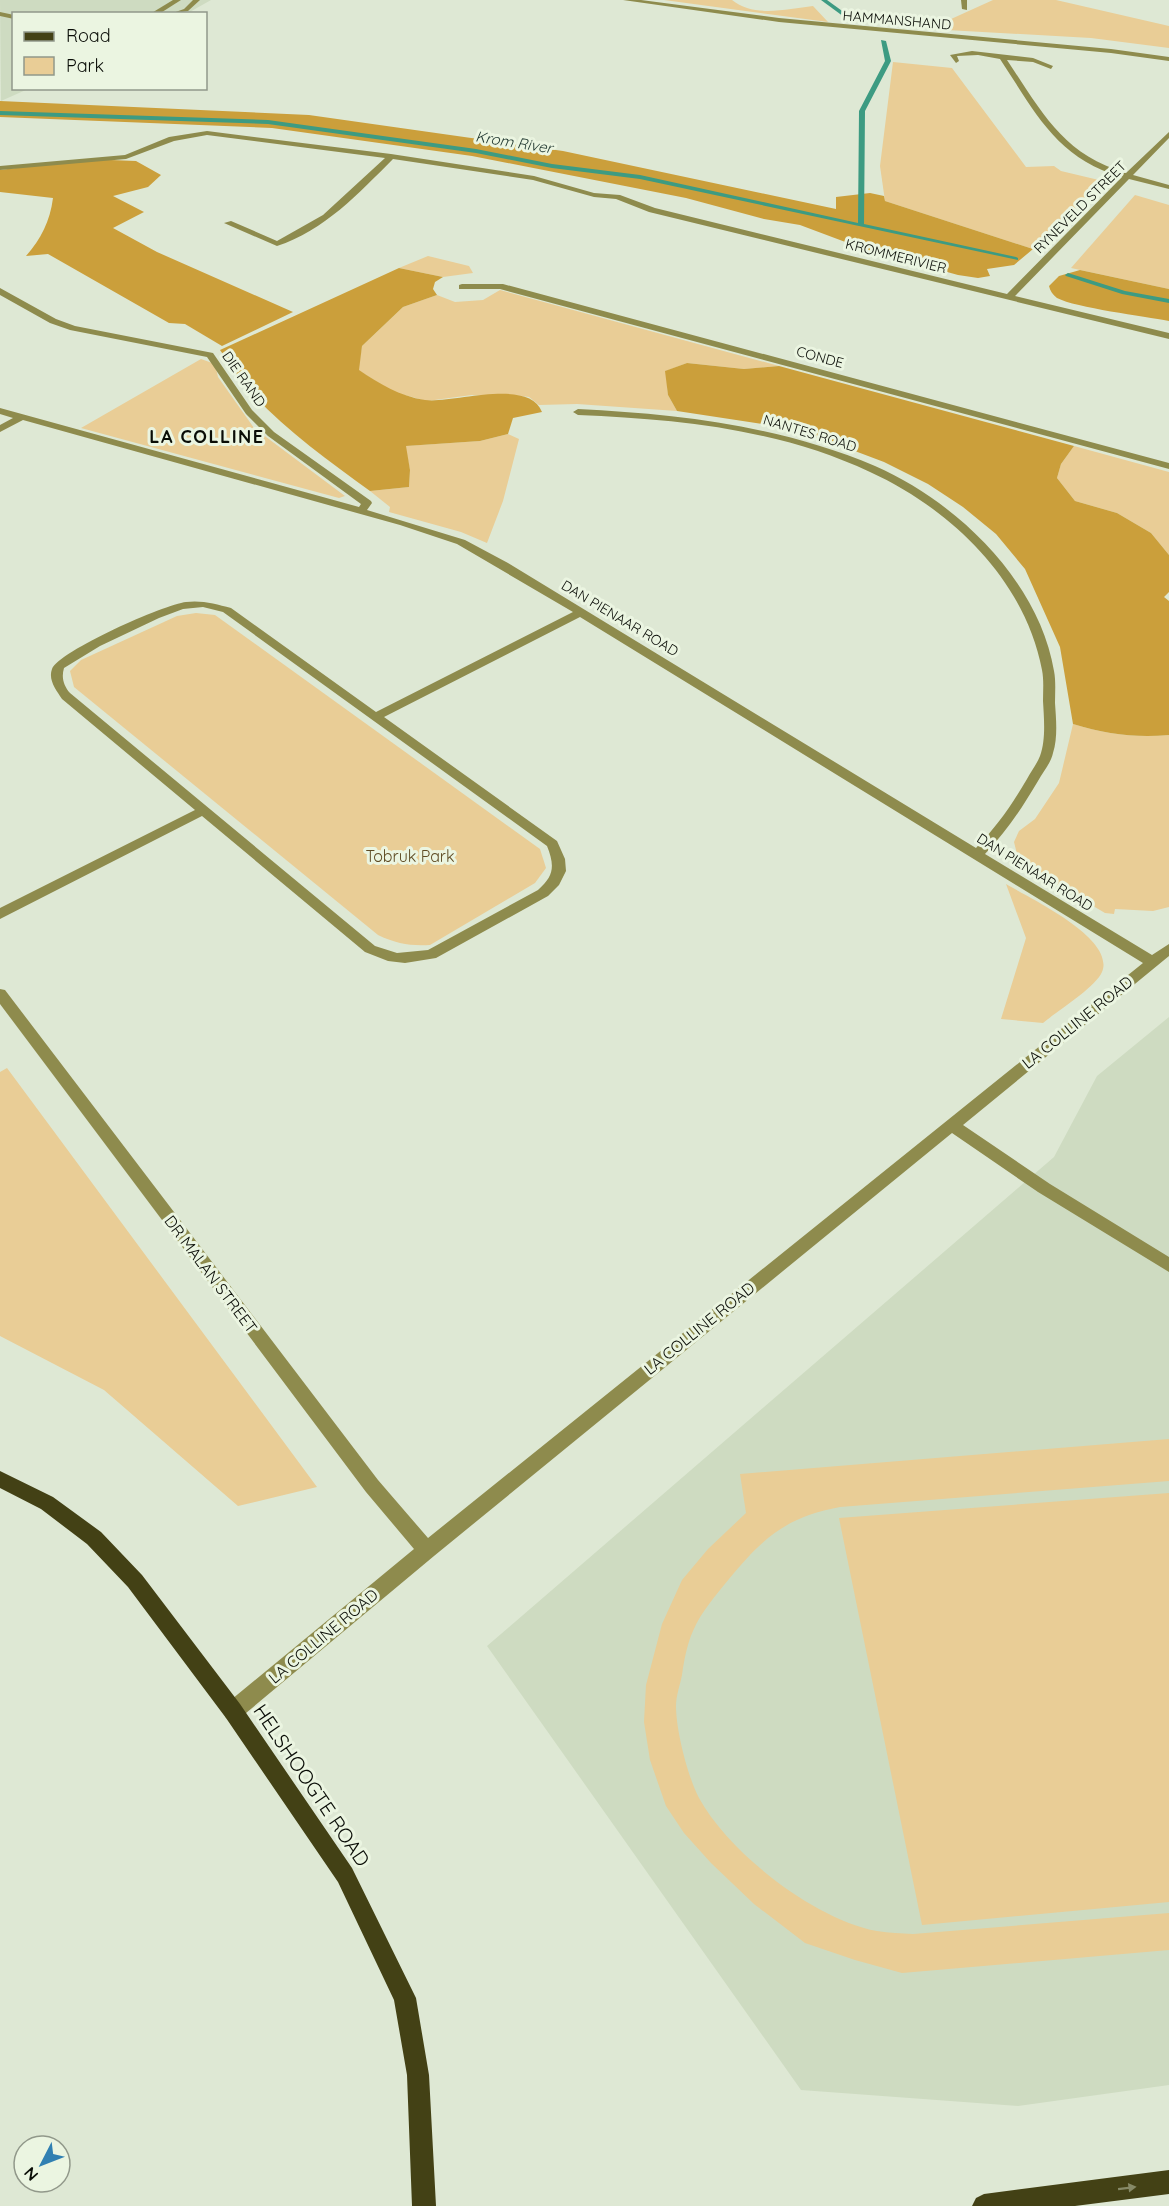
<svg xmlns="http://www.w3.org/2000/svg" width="1169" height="2206" font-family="Quicksand,sans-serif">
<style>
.built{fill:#cedbc1}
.green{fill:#e9cd96}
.forest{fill:#cb9f3b}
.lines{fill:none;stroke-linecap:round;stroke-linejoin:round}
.stream{fill:#3d9b82;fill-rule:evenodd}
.minor{fill:#8e8b4d;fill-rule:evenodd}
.major{fill:#434115;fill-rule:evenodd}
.oneway{fill:#868967}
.labels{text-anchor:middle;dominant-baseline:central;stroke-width:6;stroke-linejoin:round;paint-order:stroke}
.far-street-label{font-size:14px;fill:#0a0d07;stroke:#ebf5e1}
.far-water-label{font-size:15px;font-style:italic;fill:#1e352e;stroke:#ebf5e1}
.park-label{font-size:16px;fill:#5e4b23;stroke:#ebf5e1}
.street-label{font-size:16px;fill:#0a0d07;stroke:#ebf5e1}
.far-district-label{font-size:18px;font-weight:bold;letter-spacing:1.5px;fill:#0a0d07;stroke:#ebf5e1}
.near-street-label{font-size:20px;fill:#0a0d07;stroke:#ebf5e1}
</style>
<rect width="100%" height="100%" fill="#dee8d4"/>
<!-- built -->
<g class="built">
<polygon points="0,0 211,0 188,13 14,14 14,88 28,89 1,101"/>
<polygon points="1169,1017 1169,2085 1018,2106 801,2090 487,1646 1054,1157 1097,1076"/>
</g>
<!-- green -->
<g class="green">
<path d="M 664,0 L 732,0 C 754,18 787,9 813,6 L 828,22 Z"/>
<polygon points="993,0 1056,0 1169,26 1169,48 1091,38 929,29"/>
<polygon points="893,62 952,68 1026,167 1054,166 1061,171 1103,181 1033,249 885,201 880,166"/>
<polygon points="1135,195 1169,205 1169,289 1071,268"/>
<polygon points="428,256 469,266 473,273 443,277 399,268"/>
<polygon points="500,290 779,366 744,369 687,363 666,371 668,395 677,411 577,404 539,405 529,397 514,395 472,395 427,401 393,392 358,370 362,346 403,307 437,295 455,302 483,300"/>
<polygon points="201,359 215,364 218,377 254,428 345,496 339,498 81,428"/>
<polygon points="508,434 519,439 503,501 487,543 461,532 389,512 390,507 370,491 409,487 410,470 405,446 480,441"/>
<polygon points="1074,446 1169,472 1169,555 1151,533 1117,513 1075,501 1057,478 1061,464"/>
<path d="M 196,613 L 215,615 L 540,849 L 546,868 L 535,883 L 430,945 C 410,946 397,944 378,935 L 74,687 L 70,671 L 81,660 L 177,616 Z"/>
<path d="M 1073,724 C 1106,734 1135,738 1169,735 L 1169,907 L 1153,911 L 1115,909 L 1114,914 L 1105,913 L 1027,867 L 1017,854 L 1014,842 L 1019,831 L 1035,819 L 1059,783 Z"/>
<path d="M 1006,884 C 1029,898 1116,938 1102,972 C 1095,988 1057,1011 1043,1023 L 1001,1019 L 1026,938 Z"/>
<polygon points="7,1068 317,1487 238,1506 104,1390 0,1336 0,1072"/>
<path d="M 1169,1439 L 1169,1481 L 840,1507 C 786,1517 763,1538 729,1579 C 716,1595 701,1612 693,1631 C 687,1644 684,1661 682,1675 C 680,1685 676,1696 676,1706 C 676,1731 688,1777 699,1798 C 730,1854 814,1919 877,1931 C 889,1933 901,1933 913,1934 L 1169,1913 L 1169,1950 L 902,1973 L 855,1960 L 805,1943 L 754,1904 L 711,1863 L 684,1833 L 666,1806 L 650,1760 L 644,1722 L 646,1685 L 662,1624 L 682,1580 L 708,1549 L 746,1513 L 740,1474 Z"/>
<polygon points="1169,1493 1169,1902 922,1925 839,1518"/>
</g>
<!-- forest -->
<g class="forest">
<polygon points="0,101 309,115 563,151 836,209 836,197 870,193 884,196 885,201 1033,249 1014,265 987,269 990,276 978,278 958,275 864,249 800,225 764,219 686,198 472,156 272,128 0,117"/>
<path d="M 86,159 L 136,161 L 161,175 L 148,187 L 113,196 L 144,212 L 113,228 L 157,252 L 293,312 L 222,346 L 185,324 L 169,323 L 48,254 L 26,256 C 41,239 50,221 53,198 L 0,192 L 0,170 Z"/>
<path d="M 399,268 L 443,277 L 435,282 L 433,289 L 437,295 L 403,307 L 362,346 L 359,370 C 380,384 399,396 425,400 C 452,404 529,377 542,412 L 513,418 L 508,434 L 480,441 L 406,446 L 410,470 L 409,487 L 370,491 C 328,460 285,430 250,391 C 238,379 230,364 220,350 Z"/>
<path d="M 1080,270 L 1169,289 L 1169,321 C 1144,316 1076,308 1057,298 C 1053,295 1050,291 1049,286 L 1059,276 Z"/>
<path d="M 687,363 L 744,369 L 779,366 L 1074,446 L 1061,464 L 1057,478 L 1075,501 L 1117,513 L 1151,533 L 1169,555 L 1169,592 L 1164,597 L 1169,601 L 1169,735 C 1135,738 1106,734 1073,724 L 1060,647 L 1025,569 L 996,534 L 963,507 L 928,484 L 884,462 L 831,442 L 776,426 L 677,411 L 668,395 L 665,371 Z"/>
</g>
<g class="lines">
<!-- stream -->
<g class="stream">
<polygon points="821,0 827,0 856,21 851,22"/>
<polygon points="881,40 886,41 891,61 865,111 864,224 1016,257 1018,258 1018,260 640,179 552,168 476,153 268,124 0,115 0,111 268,120 476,149 552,164 640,175 858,223 859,111 885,61"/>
<polygon points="1068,273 1125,291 1169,299 1169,303 1122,294 1066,276 1065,275"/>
</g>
<!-- minor -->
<g class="minor">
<polygon points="173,0 181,0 159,14 150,14"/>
<polygon points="193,0 200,0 188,11 170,14 184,9"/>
<polygon points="623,0 641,0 779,18 1111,49 1169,57 1169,61 1111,53 779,22"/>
<polygon points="961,0 967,0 967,10 962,9"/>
<polygon points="0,12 14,15 14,19 0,16"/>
<path d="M 972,51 L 1033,58 L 1053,66 L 1051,69 L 1033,62 L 1007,60 C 1042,112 1062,154 1126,173 L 1169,132 L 1169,138 L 1133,175 L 1169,185 L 1169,189 L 1129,179 L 1015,296 L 1169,333 L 1169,339 L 649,212 L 616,199 L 594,197 L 533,180 L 393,159 C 359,193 324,231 277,246 L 224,223 L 231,221 L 277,241 L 323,215 L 385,158 L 207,135 L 174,141 L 126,159 L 0,170 L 0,166 L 125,155 L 169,137 L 207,131 L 391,154 L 534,176 L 594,193 L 620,195 L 655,208 L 1007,294 L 1122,177 C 1056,158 1036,113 1000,59 L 978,55 L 957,56 L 959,61 L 956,63 L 950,55 Z"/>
<polygon points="462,284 503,284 1169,463 1169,469 500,289 459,289 459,285"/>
<path d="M 0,288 L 56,319 L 75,326 L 213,353 L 252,410 L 274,432 L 371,501 L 372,503 L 367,510 L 465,540 L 508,563 L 976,848 C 998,825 1011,806 1027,779 C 1031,771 1037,764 1040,756 C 1046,740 1044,718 1043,701 C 1043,691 1044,680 1042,670 C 1025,580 951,509 870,472 C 780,429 676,419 578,415 L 573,412 L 578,409 C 679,414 781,426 875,466 C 957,502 1039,581 1054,671 C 1056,681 1055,693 1055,703 C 1056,719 1058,737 1053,753 C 1051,763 1043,772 1038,781 C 1022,808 1007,831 985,854 L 1152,955 L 1169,944 L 1169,956 L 963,1125 L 1050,1184 L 1169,1257 L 1169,1272 L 1038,1192 L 952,1133 L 434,1556 L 240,1718 L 233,1721 L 226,1718 L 223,1711 L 226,1704 L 414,1549 L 366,1492 L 0,1004 L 0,989 L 5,990 L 378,1480 L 428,1538 L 1143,963 L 580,617 L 384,717 L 557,841 L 565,859 L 566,871 L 559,885 L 548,896 L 436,958 L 405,963 L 388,961 L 365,952 L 202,816 L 0,919 L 0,908 L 195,810 L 62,699 C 56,690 48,680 52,669 C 59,651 165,604 186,602 C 202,600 216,604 231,608 L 376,712 L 573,612 L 457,544 L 400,525 L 23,420 L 0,432 L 0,425 L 13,418 L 0,414 L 0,408 L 359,507 L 361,504 L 268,436 L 246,414 L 207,357 L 70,330 L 50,323 L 0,295 ZM 203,607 L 223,612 L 547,846 C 555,866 554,876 538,890 L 428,950 L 397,953 L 375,946 L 70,693 C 64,686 61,678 64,668 L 100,646 L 159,618 L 183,609 Z"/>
</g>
<!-- major -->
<g class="major">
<polygon points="0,1471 53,1497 101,1532 142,1575 240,1704 352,1868 416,1998 429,2075 436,2206 412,2206 407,2075 394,2000 338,1882 226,1718 128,1587 87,1544 41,1509 0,1488"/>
<polygon points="1169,2170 1169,2194 1075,2206 972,2206 976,2198 984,2194"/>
</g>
</g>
<!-- one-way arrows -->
<defs><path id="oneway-solid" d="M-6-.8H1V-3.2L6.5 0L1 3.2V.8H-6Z" transform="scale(1.5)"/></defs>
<use class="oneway" href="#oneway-solid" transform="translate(1127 2188) rotate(-7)"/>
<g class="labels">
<!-- far-street labels -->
<g class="far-street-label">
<text transform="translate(897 20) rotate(5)">HAMMANSHAND</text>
<text transform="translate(1080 207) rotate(-45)">RYNEVELD STREET</text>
<text transform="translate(896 256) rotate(14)">KROMMERIVIER</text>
<text transform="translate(820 357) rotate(15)">CONDE</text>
<text transform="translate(244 379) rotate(55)">DIE RAND</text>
<text transform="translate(810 433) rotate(17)">NANTES ROAD</text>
<text transform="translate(620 618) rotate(31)">DAN PIENAAR ROAD</text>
<text transform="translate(1035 872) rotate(32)">DAN PIENAAR ROAD</text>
</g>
<!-- far-water labels -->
<g class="far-water-label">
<text transform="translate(514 142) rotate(9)">Krom River</text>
</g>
<!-- park labels -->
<g class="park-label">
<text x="410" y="856">Tobruk Park</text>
</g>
<!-- street labels -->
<g class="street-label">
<text transform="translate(1077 1022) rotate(-39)">LA COLLINE ROAD</text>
<text transform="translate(211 1274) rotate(53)">DR MALAN STREET</text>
<text transform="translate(699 1328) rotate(-39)">LA COLLINE ROAD</text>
<text transform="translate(323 1636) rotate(-40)">LA COLLINE ROAD</text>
</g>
<!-- far-district labels -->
<g class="far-district-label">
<text x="207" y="436">LA COLLINE</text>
</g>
<!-- near-street labels -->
<g class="near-street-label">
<text transform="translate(312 1785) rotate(56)">HELSHOOGTE ROAD</text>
</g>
</g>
<!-- legend -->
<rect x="12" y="12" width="195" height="78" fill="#ebf5e1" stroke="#91988a" stroke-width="1.5"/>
<rect x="24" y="32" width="30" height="9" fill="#434115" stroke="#91988a" stroke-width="1.5"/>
<text x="66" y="42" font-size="18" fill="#0a0d07">Road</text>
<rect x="24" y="57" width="30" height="18" fill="#e9cd96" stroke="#91988a" stroke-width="1.5"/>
<text x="66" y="72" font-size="18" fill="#0a0d07">Park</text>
<!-- north arrow -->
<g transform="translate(42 2164) rotate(228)"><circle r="28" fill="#ebf5e1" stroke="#91988a" stroke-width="1.5"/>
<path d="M0-4.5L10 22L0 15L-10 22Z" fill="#3180b2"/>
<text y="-9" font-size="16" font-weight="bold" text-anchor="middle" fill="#0a0d07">N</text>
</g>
</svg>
